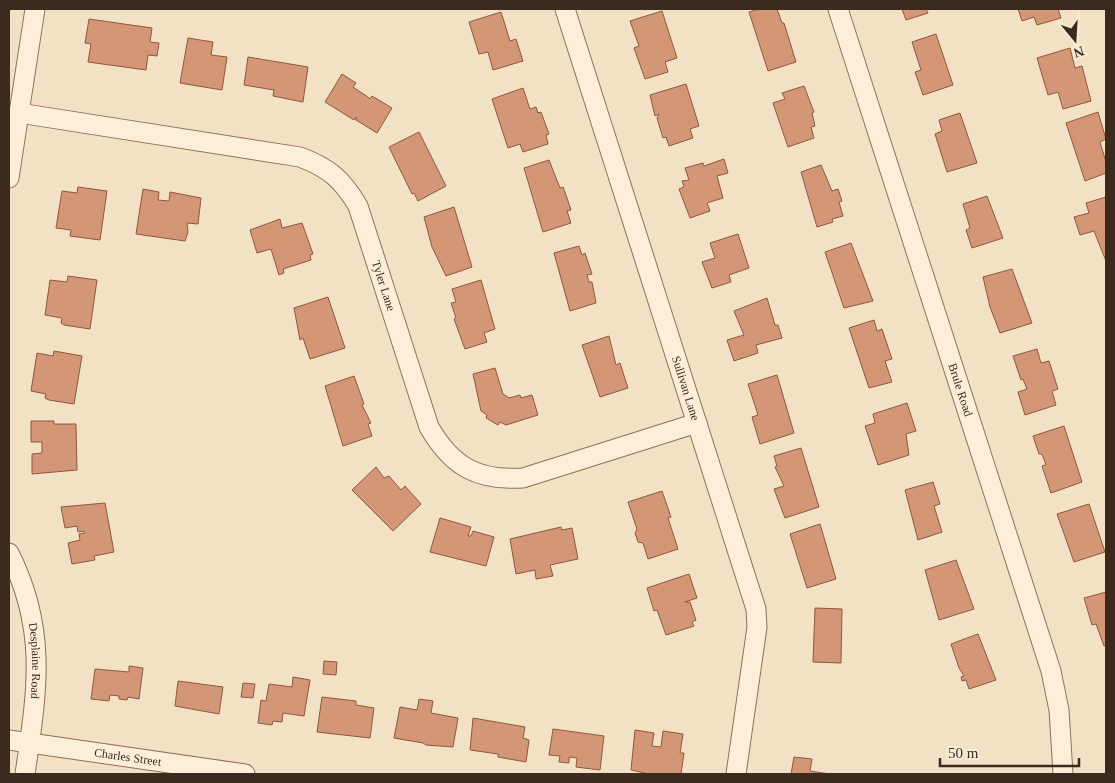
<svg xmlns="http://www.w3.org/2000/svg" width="1115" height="783" font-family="Georgia,serif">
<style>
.building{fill:#d39677;stroke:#90573c}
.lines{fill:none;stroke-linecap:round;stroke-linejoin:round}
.minor-casing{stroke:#8e7158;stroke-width:21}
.minor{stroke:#fceed8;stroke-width:19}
.labels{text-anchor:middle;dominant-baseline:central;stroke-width:4;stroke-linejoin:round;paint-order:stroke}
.street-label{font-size:12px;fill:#3d2a1e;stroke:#f8ebd4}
</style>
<rect width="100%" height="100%" fill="#f2e1c4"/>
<!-- building -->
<g class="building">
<polygon points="759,9 777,9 782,23 784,23 796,62 768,71 749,12"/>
<polygon points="902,9 926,9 928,13 906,20"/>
<polygon points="1018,9 1058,9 1061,18 1037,25 1034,17 1022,21"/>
<polygon points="662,11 677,58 665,62 668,72 645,79 634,48 639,46 630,21"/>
<polygon points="501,12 510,41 516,39 523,61 493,70 488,52 479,54 469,22"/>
<polygon points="89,19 152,28 150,42 159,43 157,56 148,55 146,70 88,62 91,44 85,43"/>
<polygon points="936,34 953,85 923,95 915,72 921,70 912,42"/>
<polygon points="188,38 213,42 211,55 227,57 222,90 180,83"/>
<polygon points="1070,48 1075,68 1082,66 1091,101 1063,109 1058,92 1048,95 1037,58"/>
<polygon points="248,57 308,67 303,102 273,96 274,90 244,85"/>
<polygon points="342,74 356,83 353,87 368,97 370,99 372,96 392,108 377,133 356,120 356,117 354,120 325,102"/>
<polygon points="686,84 699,126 690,129 693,138 669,146 666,137 663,138 657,118 659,114 655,116 650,95"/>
<polygon points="804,86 814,112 812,113 815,126 811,127 814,138 788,147 773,103 785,99 782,93"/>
<polygon points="523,88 530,109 536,107 538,113 541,112 549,134 546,135 548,144 523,152 520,144 508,148 492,99"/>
<polygon points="1098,112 1106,139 1100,142 1106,162 1106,173 1085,181 1066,123"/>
<polygon points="960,113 977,163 947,172 935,134 942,131 939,120"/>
<polygon points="419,132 446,186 418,201 414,193 412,194 389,147"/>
<polygon points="724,159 728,173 717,176 723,198 707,203 710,211 690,218 679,189 684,187 682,181 689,180 685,168 703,163 704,166"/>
<polygon points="549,160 560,188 563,187 567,198 571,210 567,211 571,223 543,232 524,168"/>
<polygon points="821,165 832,191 838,189 842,201 839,202 843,216 832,219 833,222 817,227 801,172"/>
<polygon points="78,187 107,191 100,240 70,236 71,230 56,228 62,191 77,193"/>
<polygon points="143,189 159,192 158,200 169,201 170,192 201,198 198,224 187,223 188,232 185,241 136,234"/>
<polygon points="987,196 1003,238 972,248 966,230 970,228 963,204"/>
<polygon points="1106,197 1106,261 1094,231 1080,235 1074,217 1089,213 1086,203"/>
<polygon points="454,207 472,267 446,276 432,247 424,217"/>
<polygon points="280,219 282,228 302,223 313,254 310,255 311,260 283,269 284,273 279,275 271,249 257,253 250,230"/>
<polygon points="738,234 749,268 729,275 731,282 712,288 702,262 715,258 710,243"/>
<polygon points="851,243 873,301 844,308 825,252"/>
<polygon points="579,246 582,255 585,253 592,274 587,275 589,282 592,282 596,303 570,311 554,253"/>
<polygon points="1012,269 1032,323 1000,333 990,307 983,277"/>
<polygon points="68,276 97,280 90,329 64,325 61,323 62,318 45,315 50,280 67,282"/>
<polygon points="481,280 495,329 484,333 487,342 465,349 454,319 456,318 451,303 456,302 452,289"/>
<polygon points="328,297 345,348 310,359 303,338 300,340 294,308"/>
<polygon points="767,298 775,325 778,325 782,338 756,345 758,353 734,361 727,340 744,335 734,311"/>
<polygon points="874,320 877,331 882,329 892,359 885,361 892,382 869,388 849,328"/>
<polygon points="609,336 616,365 620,363 628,388 600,397 582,345"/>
<polygon points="1037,349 1041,363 1049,361 1058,389 1052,391 1056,405 1025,415 1018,392 1027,389 1023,379 1021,380 1013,356"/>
<polygon points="54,351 82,356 74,404 49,400 45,398 46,394 31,391 37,353 53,356"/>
<polygon points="495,368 503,394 509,398 520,395 521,398 532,395 538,415 506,425 500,422 498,425 486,418 487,415 481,411 473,374"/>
<polygon points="777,375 794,433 760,444 752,417 758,415 748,384"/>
<polygon points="354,376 364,404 362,405 371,423 368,424 372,436 343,446 325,386"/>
<polygon points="907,403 916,431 906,434 909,455 878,465 865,426 875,423 873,414"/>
<polygon points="31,421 54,421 54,424 76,424 77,470 32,474 32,454 42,453 42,442 31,442"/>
<polygon points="1064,426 1082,482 1051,493 1042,466 1046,465 1042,454 1039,454 1033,436"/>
<polygon points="801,448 819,507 785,518 774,489 784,486 775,467 777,466 774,456"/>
<polygon points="376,467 384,478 389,476 401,490 405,486 421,504 393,531 352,490"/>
<polygon points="933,482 940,504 934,506 942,532 918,540 905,490"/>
<polygon points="662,491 671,517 668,518 678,549 648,559 643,543 638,542 635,533 637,529 628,502"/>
<polygon points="105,503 114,552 94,556 95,560 72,564 68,543 80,540 79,534 85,533 84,531 78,532 77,526 65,528 61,507"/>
<polygon points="1089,504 1105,552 1074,562 1057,514"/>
<polygon points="440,518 471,527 468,536 471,536 473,531 494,537 486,566 430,552"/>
<polygon points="820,524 836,579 807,588 790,534"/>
<polygon points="561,527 562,530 572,528 578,559 550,565 553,576 536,579 535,570 516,574 510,539"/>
<polygon points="956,560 974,609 939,620 925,570"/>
<polygon points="689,574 697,598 685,602 690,602 696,620 692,622 694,626 666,635 657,610 654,611 647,588"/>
<polygon points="1106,592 1106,645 1104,646 1096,624 1092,625 1084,598"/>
<polygon points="815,608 842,609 841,663 813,662"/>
<polygon points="978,634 996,680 969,689 966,680 962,681 961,677 964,676 959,668 951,644"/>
<polygon points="324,661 337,662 336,675 323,674"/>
<polygon points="129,666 143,668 139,699 128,697 127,700 119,699 119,696 110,695 109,701 91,699 95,669 129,672"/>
<polygon points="293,677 310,680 304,716 283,713 282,722 273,721 272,725 258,723 261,700 266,701 269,684 292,687"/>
<polygon points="178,681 223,687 219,714 175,706"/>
<polygon points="243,683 255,684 253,698 241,697"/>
<polygon points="322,697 356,701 356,705 374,708 370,738 317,732"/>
<polygon points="419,699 433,701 431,713 458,718 453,747 426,745 423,743 394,738 400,707 417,710"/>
<polygon points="473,718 525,727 523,738 529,740 526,762 498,757 498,754 470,750"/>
<polygon points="553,729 604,736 600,770 576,767 577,758 569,757 569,763 559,762 560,756 549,755"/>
<polygon points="635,730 654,733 652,746 661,747 663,731 683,734 680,753 684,753 681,774 649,774 631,770"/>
<polygon points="794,757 812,759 810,771 830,774 791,774"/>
</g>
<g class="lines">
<defs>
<g id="minor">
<path id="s1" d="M 565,9 L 756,609 L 757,627 L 736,774"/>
<path id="s2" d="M 838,9 L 1051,671 L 1059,710 L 1063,774"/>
<path id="s3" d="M 19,113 L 300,157 C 329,168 342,179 358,206 L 429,427 C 452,467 478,481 523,478 L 697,423"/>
<polyline points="9,178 35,9"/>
<path id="s4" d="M 9,553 C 48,630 37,692 25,774"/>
<path id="s5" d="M 9,740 L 245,774"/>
</g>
</defs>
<!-- minor casing -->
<use href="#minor" class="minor-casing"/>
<!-- minor -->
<use href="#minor" class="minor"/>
</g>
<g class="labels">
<!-- street labels -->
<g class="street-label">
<text stroke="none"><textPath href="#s3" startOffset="446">Tyler Lane</textPath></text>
<text stroke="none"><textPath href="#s1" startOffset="398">Sullivan Lane</textPath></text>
<text stroke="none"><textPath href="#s2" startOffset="400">Brule Road</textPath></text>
<text stroke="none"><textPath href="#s4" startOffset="112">Desplaine Road</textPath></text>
<text stroke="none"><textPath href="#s5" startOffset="120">Charles Street</textPath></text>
</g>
</g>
<!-- border -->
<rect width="1115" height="783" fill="none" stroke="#3d2a1e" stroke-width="20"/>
<!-- north arrow -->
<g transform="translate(1075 40) rotate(162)" stroke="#f8ebd4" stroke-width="4" paint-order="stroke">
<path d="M0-4L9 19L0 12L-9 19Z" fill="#3d2a1e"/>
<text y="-8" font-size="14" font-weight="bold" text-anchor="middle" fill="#3d2a1e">N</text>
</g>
<!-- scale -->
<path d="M940 758v8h139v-8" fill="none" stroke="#3d2a1e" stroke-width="2.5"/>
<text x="948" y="758" font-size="15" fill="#3d2a1e" stroke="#f8ebd4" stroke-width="4" paint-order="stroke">50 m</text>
</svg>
